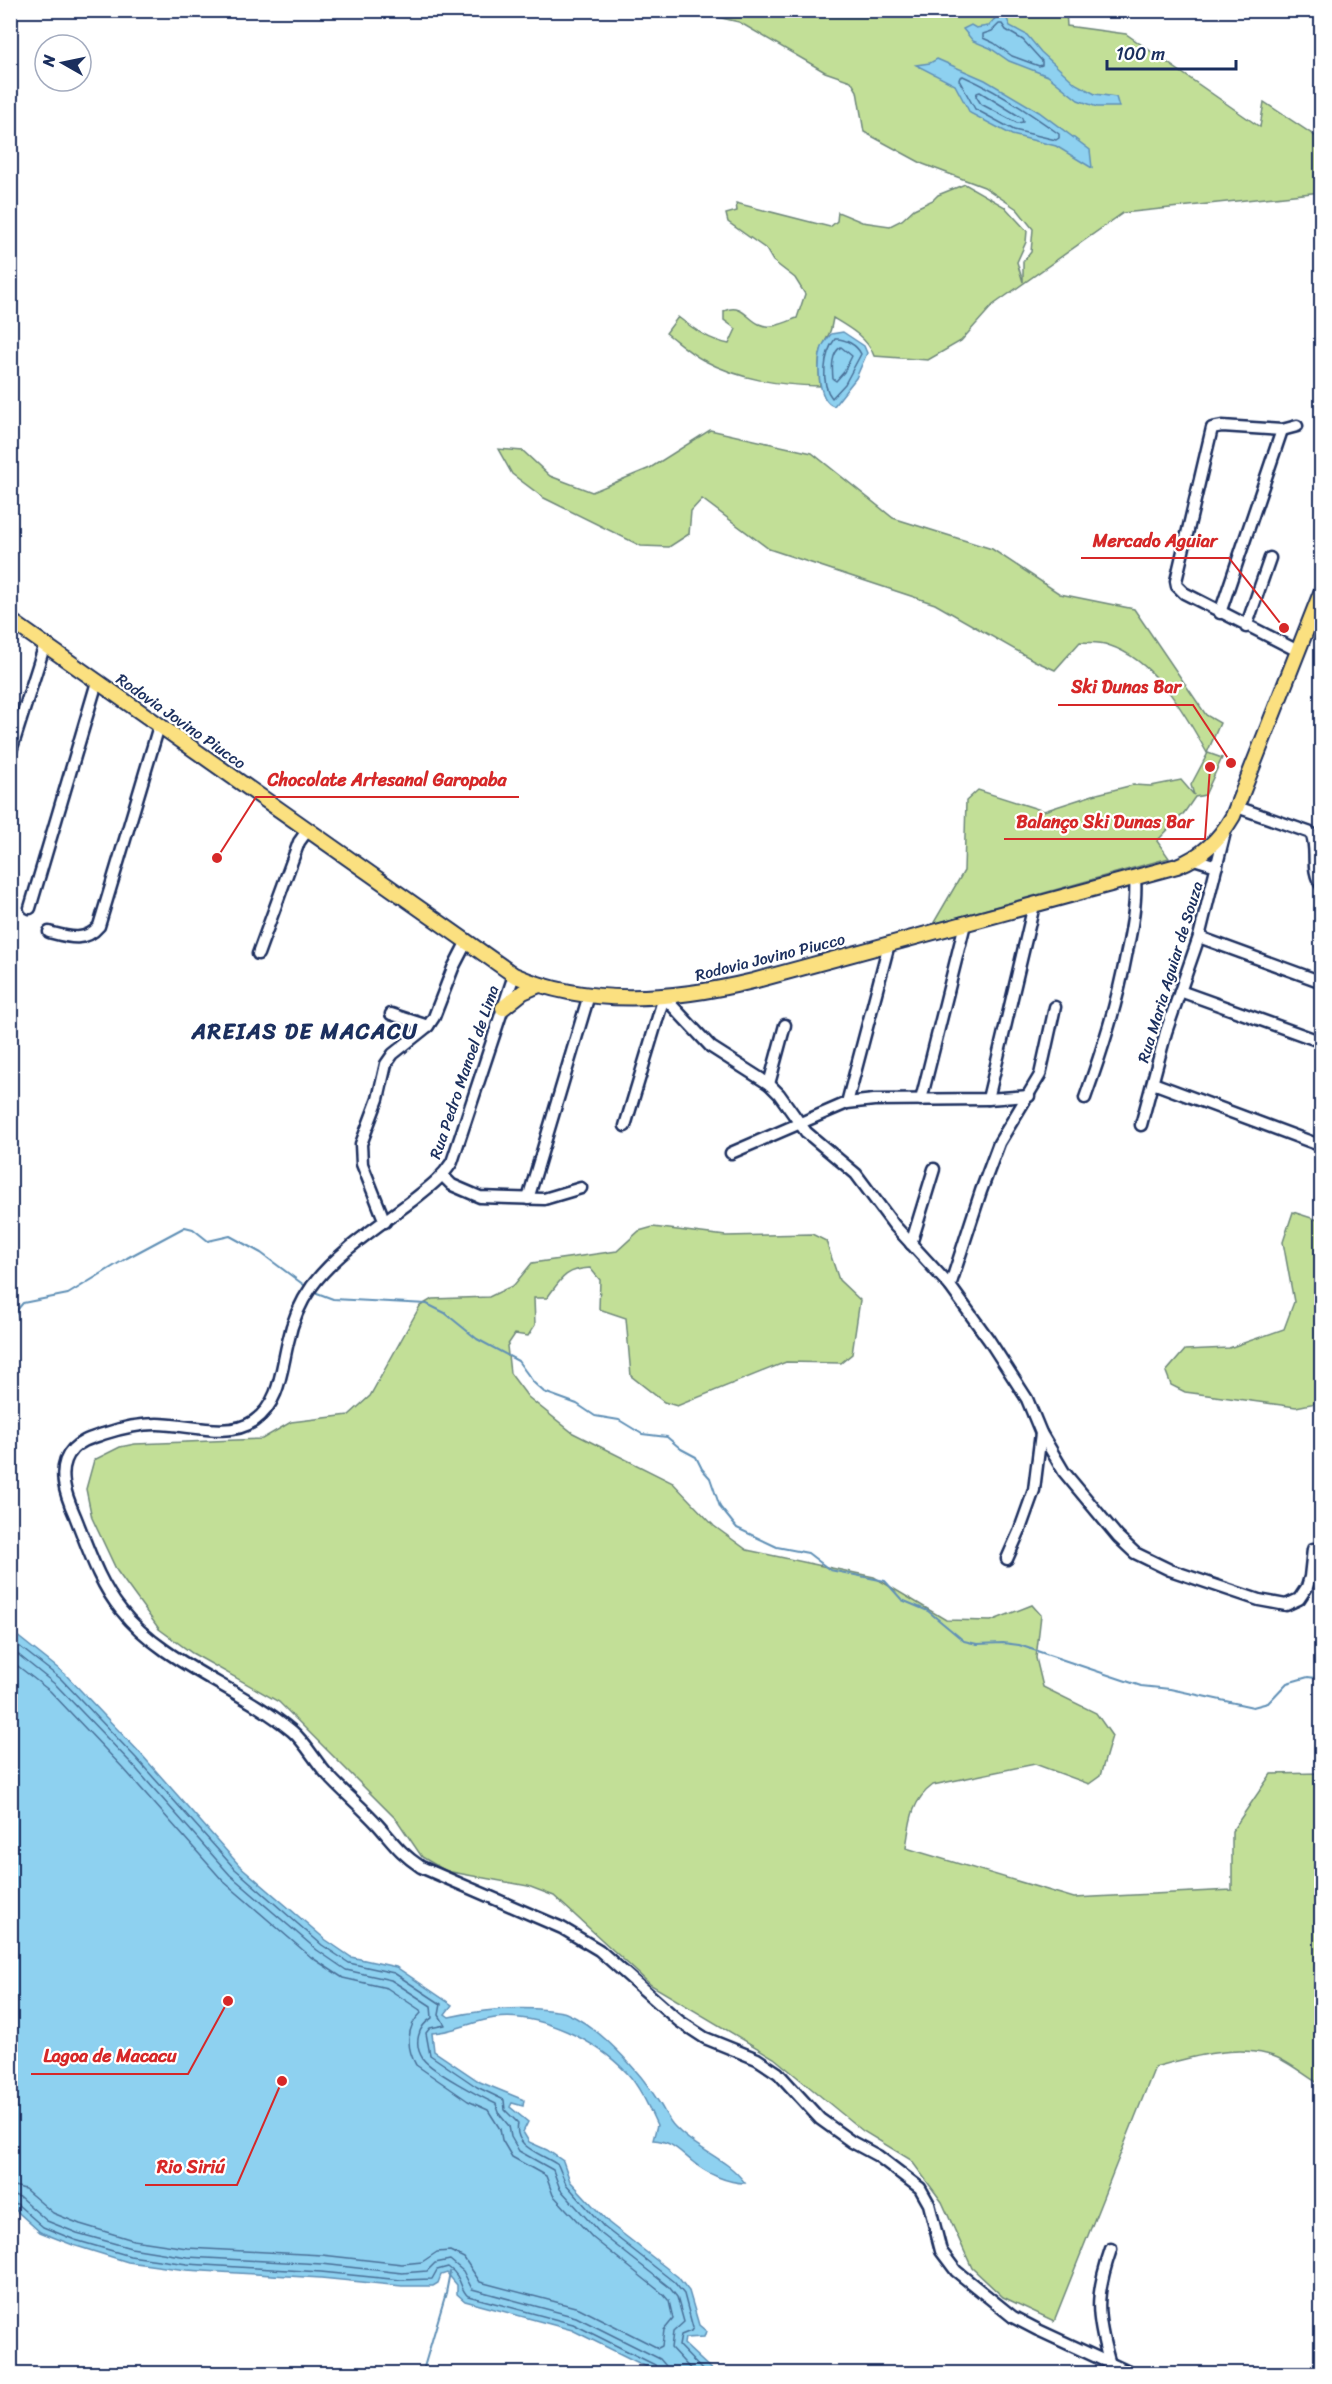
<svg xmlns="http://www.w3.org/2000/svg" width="1332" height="2384" font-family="Sriracha,sans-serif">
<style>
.green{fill:#c2df97;stroke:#6e877a;stroke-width:1.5}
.water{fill:#8ed1f0;stroke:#6090b6;stroke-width:1.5}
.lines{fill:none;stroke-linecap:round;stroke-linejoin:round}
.shore{stroke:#497098;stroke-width:1.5}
.stream{stroke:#6090b6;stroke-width:2}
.minor-casing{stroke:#1b2f5e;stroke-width:15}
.major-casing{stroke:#1b2f5e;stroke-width:18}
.minor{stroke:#fff;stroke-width:10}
.major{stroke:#fbe080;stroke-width:14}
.labels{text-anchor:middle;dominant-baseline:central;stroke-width:4.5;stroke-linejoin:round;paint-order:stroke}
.street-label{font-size:16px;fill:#1b2f5e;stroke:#fff}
.district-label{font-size:22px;font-weight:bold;letter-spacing:1.5px;fill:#1b2f5e;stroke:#fff}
.leader{fill:none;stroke:#d62828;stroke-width:2}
.callout-dot{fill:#d62828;stroke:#fff;stroke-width:2}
.callout-label{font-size:18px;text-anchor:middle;font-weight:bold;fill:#d62828;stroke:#fff;stroke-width:4.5;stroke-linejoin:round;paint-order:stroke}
</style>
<rect width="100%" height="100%" fill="#fff"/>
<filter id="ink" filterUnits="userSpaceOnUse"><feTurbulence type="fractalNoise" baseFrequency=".0167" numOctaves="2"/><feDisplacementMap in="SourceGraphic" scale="12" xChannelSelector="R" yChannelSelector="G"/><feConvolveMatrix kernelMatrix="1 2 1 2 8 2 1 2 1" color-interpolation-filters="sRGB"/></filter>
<g filter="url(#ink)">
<!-- green -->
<g class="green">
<path d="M 691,11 L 1066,11 L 1067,26 L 1126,34 L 1260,127 L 1264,102 L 1321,140 L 1321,192 L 1123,213 L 993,305 L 961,341 L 928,360 L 874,356 C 868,338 848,327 833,318 C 830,335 830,331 823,346 C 817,357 819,373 820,386 C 778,385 741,380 703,360 C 690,353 678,342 666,333 L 678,317 C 695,330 709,340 729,344 L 736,329 L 724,320 L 724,311 C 742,303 747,319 759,324 C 771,330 786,322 797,318 L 805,294 L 795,278 L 773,261 L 766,249 L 728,222 L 726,214 L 737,211 L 736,203 L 830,227 L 837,221 L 838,212 L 862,222 L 890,226 L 902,220 L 914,209 L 933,200 L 938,195 L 965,184 L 1005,207 L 1027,231 L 1026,242 L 1017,262 L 1023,282 L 1023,262 L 1031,252 L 1033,229 L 1017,209 L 984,187 L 923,164 L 864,132 L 857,91 L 851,81 L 825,72 L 739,22 Z"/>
<path d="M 710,430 L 812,453 L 893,518 L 992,549 L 1060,594 L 1134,609 L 1206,715 L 1220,723 L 1207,753 C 1185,713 1155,660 1108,645 C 1100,642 1089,643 1080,642 L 1055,670 L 1035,661 L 935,604 L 769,549 L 702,499 L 691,511 L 689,534 L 669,547 L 641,546 L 544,498 L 512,474 L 498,449 L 523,451 L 550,476 L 592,492 L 650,468 Z"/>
<polygon points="1208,753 1222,758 1205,795 1195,797 1184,813 1157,841 1169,858 933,924 964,871 966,801 978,790 1044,811 1093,795 1133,785 1151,786 1181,780 1194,795 1191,785"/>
<polygon points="1293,1212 1321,1221 1321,1402 1296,1407 1185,1392 1171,1385 1166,1372 1185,1350 1229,1348 1284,1329 1294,1302 1283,1242"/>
<path d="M 653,1227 L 726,1236 L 812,1234 L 826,1241 L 839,1280 L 860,1300 L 852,1354 L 841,1363 L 786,1362 L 677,1406 L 664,1402 L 631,1376 L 626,1318 L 599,1309 L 600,1280 L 590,1268 C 565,1269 561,1279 547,1298 L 534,1298 L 535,1325 L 528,1336 L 515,1334 L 507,1346 L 510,1373 L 528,1397 L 573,1433 L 673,1483 L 714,1526 L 747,1550 L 874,1577 L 946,1620 L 991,1621 L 1032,1605 L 1041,1615 L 1036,1658 L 1043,1687 L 1096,1713 L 1112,1736 L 1100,1776 L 1089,1784 L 1035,1764 L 933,1785 C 911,1801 910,1822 906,1848 L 1074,1898 L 1232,1890 L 1232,1831 L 1271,1774 L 1321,1773 L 1321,2085 C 1307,2077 1293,2065 1278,2058 C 1242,2042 1190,2057 1155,2067 L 1054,2321 L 1003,2297 L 972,2268 L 942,2202 L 911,2160 L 863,2131 L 774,2058 L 651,1985 L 554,1896 L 528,1886 L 446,1871 L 422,1857 L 397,1820 L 279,1702 L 192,1653 L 159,1629 L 117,1571 L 92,1518 L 86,1489 L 94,1460 L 120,1447 L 135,1444 L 262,1439 L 291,1422 L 349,1415 L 370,1396 L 420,1306 L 432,1299 L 489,1297 L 514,1285 L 532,1263 L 617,1251 L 639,1231 Z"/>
</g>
<!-- water -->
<g class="water">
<polygon points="1001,12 1007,19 1010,26 1027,35 1041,52 1076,84 1095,94 1116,97 1119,107 1097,107 1078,100 1048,76 1009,61 990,48 973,41 963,29 971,25 976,28 988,26"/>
<polygon points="937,59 985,80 1039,112 1090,150 1092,168 1056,146 1012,135 970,113 955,85 916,65 930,63"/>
<path d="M 843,332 L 864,346 L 867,353 L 856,378 L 834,406 C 817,401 816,359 823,345 C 825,341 829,337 831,334 Z"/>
<path d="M 11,1631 L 65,1674 L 141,1754 L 239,1865 L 326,1940 L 351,1957 L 396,1967 L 452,2005 L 445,2014 L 449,2017 C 482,2010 514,2006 548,2010 C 554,2011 561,2011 566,2013 C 591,2023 618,2050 636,2071 C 645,2081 653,2093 660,2104 C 665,2112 669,2121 675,2127 C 696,2150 726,2157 745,2183 C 728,2183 707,2174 693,2162 C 679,2151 672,2141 653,2140 L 657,2125 C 649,2108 640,2087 627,2073 C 597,2041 540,2012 495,2018 C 473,2021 454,2032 432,2033 L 434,2051 L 480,2082 L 524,2100 L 523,2106 L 512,2103 L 510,2107 L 528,2122 L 523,2132 L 529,2142 L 547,2150 L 563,2161 L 570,2181 L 609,2223 L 678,2277 L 689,2291 L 699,2325 L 706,2331 L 704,2337 L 685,2338 L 684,2344 L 715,2373 L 659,2373 L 572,2330 L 465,2301 L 457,2294 L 457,2285 L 447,2273 L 441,2275 L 438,2283 L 433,2286 L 402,2286 L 321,2278 L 186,2270 L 128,2262 L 73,2245 L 40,2232 L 11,2206 Z"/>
</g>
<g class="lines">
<!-- shore -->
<g class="shore">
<polygon points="999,24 1002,24 1006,30 1023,40 1042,61 1042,65 1039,66 1012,56 994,43 983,38 983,34 992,31"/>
<path d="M 963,76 C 997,91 1029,112 1059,134 L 1059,138 L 1056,140 L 1014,130 L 975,109 L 959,80 L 960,77 Z"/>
<polygon points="977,93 980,92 1022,118 1023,122 1017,123 981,104 976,96"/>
<path d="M 835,339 C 844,338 857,345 861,354 L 845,384 L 832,398 C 820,384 824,353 835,339 Z"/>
<path d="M 841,347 L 852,356 L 844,372 L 836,381 L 833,379 C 832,368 831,353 841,347 Z"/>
<path d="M 10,1639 L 61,1679 L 136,1758 L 235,1869 L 322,1945 L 349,1963 L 394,1973 L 441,2004 L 439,2015 L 445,2025 L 430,2028 L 426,2033 L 430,2055 L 477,2087 L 504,2100 L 505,2110 L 518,2123 C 513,2148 541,2153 558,2165 L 566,2184 L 604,2227 L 674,2282 L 684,2294 L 693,2328 L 691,2331 L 681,2335 L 679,2346 L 706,2374"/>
<path d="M 10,1648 L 56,1685 L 131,1763 L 230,1875 L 317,1950 L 346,1970 L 391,1980 L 431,2006 L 432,2018 C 418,2026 413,2044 423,2059 C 432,2071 481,2097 496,2104 L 500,2115 L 509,2126 L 511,2137 L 519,2151 L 553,2170 L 560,2189 L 599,2232 L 669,2287 L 677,2297 L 684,2322 L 673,2332 L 671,2348 L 695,2374"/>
<path d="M 10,1660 L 50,1691 L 124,1769 L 223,1881 L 311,1957 L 343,1978 L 387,1988 L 420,2010 L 421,2013 C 406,2027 406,2048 416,2065 L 468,2101 L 488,2110 L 500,2129 L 502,2140 L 512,2157 L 546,2176 L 553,2195 L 593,2238 L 663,2294 L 669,2301 L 673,2319 L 664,2330 L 662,2346 L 658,2348 L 579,2308 L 480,2282 L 464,2258 L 450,2251 L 437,2252 L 422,2262 L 402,2264 L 322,2255 L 187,2248 L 133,2240 L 80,2224 L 53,2213 L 25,2189 L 10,2185"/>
<polyline points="10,2194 20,2197 47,2221 77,2233 131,2248 187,2257 322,2264 402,2273 427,2271 435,2263 450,2260 463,2271 472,2289 576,2317 660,2359 666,2366 667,2374"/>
<path d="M 10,2202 L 17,2204 L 43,2227 L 75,2240 L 130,2256 L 187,2264 L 321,2272 L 401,2280 L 432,2279 L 437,2270 L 448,2267 C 463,2277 459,2289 468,2296 L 573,2324 L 655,2365 L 659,2374"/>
</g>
<!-- stream -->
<g class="stream">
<polyline points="317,1293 333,1299 427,1304 445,1313 477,1339 518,1361 534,1383 544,1392 577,1404 595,1416 619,1420 642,1434 667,1437 681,1449 696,1457 702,1469 710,1478 720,1507 737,1528 777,1547 808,1553 830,1570 885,1581 902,1600 928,1611 964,1641 977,1644 1003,1643 1019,1645 1141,1686 1170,1689 1253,1707 1268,1703 1287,1683 1308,1677 1322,1679"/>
<polyline points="10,1330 17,1310 23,1303 68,1294 127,1258 185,1227 193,1229 208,1241 230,1236 261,1253 304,1285"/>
<polyline points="422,2374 446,2293 450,2272"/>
</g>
<defs>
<g id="minor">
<polyline points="1297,426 1282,430 1222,426 1212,428 1176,581 1177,586 1184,593 1298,651"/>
<polyline points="1220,613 1282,430"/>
<polyline points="1246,627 1270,558"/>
<polyline points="10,754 45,644"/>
<path d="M 1237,807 L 1311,833 C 1319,850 1309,869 1322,886"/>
<polyline points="1194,859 1217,866"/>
<polyline points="30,908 97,682"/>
<path d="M 49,932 C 68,937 85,943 99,926 L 159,726"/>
<polyline points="1199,937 1322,982"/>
<polyline points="258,954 299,842 307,831"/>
<path d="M 514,975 L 452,1162 C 442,1178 428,1188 413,1200 C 380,1225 336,1253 312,1286 C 300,1303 292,1322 288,1342 C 281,1370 280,1403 254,1421 C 228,1439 187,1424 157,1424 C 137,1424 121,1428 103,1434 C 92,1438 82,1440 73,1449 C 55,1468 66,1496 75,1516 C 88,1548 99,1583 121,1610 C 162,1663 241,1688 292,1731 C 306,1743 315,1761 327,1774 C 343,1792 362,1807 378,1825 C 394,1843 400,1853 421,1867 L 562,1928 L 599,1950 L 679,2021 L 705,2038 L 757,2059 L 778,2073 L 820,2119 L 852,2142 L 878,2156 L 920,2188 L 929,2204 L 941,2251 L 956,2271 L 1013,2317 L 1038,2330 L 1133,2374"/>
<polyline points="1180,991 1322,1042"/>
<polyline points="664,997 711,1047 769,1084 779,1094 806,1132 856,1174 894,1225 950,1286 989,1340 1027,1399 1041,1433 1064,1472 1118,1537 1135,1553 1170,1570 1259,1600 1286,1605 1299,1599 1307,1587 1310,1577 1313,1549"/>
<polyline points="391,1014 428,1026"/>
<polyline points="1153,1083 1322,1146"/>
<polyline points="769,1084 785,1025"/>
<path d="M 1085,1098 C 1103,1048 1117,1004 1127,951 C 1132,928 1137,902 1135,878"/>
<polyline points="988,1099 1034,905"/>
<polyline points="921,1100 965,924"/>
<polyline points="847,1103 889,944"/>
<polyline points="1141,1125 1166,1032 1199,937 1226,828"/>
<polyline points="625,1126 664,997"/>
<polyline points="731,1153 847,1103 874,1100 988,1099 1029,1096"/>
<polyline points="443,1176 452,1185 480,1197 544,1199 581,1188"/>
<polyline points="528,1199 589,995"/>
<polyline points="385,1222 362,1164 361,1144 378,1099 386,1064 393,1054 428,1026 434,1017 453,968 466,943"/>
<polyline points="911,1244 934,1169"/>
<polyline points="950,1286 981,1191 999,1143 1040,1075 1055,1007"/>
<polyline points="1007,1559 1019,1532 1034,1490 1041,1433"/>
<path d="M 1109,2361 C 1096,2315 1095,2295 1111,2249"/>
</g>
<g id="major">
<path d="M 10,620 L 514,975 C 589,1008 675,1000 753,981 L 1177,866 C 1203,856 1219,840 1233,816 L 1322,590"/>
<polyline points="503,1008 523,992 539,985"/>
</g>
</defs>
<!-- minor casing -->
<use href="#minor" class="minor-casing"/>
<!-- major casing -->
<use href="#major" class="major-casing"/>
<!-- minor -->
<use href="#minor" class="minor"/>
<!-- major -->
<use href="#major" class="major"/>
</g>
</g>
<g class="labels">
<!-- street labels -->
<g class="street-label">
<text transform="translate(181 721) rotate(35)">Rodovia Jovino Piucco</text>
<text transform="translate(770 957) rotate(-14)">Rodovia Jovino Piucco</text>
<text transform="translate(1170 972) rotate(-73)">Rua Maria Aguiar de Souza</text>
<text transform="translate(464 1072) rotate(-71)">Rua Pedro Manoel de Lima</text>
</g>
<!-- district labels -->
<g class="district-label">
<text x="305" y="1031">AREIAS DE MACACU</text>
</g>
</g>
<!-- callouts -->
<path class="leader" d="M1284 628L1229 558H1081M1231 763L1193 705H1058M217 858L256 797H519M1210 767L1205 839H1004M228 2001L188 2074H31M282 2081L237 2185H145"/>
<g class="callout-dot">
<circle cx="1284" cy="628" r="6"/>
<circle cx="1231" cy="763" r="6"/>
<circle cx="217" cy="858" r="6"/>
<circle cx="1210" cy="767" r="6"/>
<circle cx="228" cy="2001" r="6"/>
<circle cx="282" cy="2081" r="6"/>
</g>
<g class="callout-label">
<text x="1155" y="547">Mercado Aguiar</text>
<text x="1126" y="693">Ski Dunas Bar</text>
<text x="387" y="786">Chocolate Artesanal Garopaba</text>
<text x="1105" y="828">Balanço Ski Dunas Bar</text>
<text x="110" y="2062">Lagoa de Macacu</text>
<text x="191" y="2173">Rio Siriú</text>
</g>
<!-- margin -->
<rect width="1332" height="2384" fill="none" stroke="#fff" stroke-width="36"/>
<rect x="18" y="18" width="1296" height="2348" fill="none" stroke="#1b2f5e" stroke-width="2" filter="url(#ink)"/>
<!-- north arrow -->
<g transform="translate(63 63) rotate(279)"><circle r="28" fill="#ffffff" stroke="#a4acbf" stroke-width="1.5"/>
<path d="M0-4.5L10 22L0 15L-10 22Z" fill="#1b2f5e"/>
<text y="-9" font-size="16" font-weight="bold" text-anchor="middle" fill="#1b2f5e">N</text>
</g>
<!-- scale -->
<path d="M1107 60v9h129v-9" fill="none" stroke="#1b2f5e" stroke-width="3"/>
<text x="1116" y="60" font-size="18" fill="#1b2f5e" stroke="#ffffff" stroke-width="4.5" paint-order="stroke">100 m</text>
</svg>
